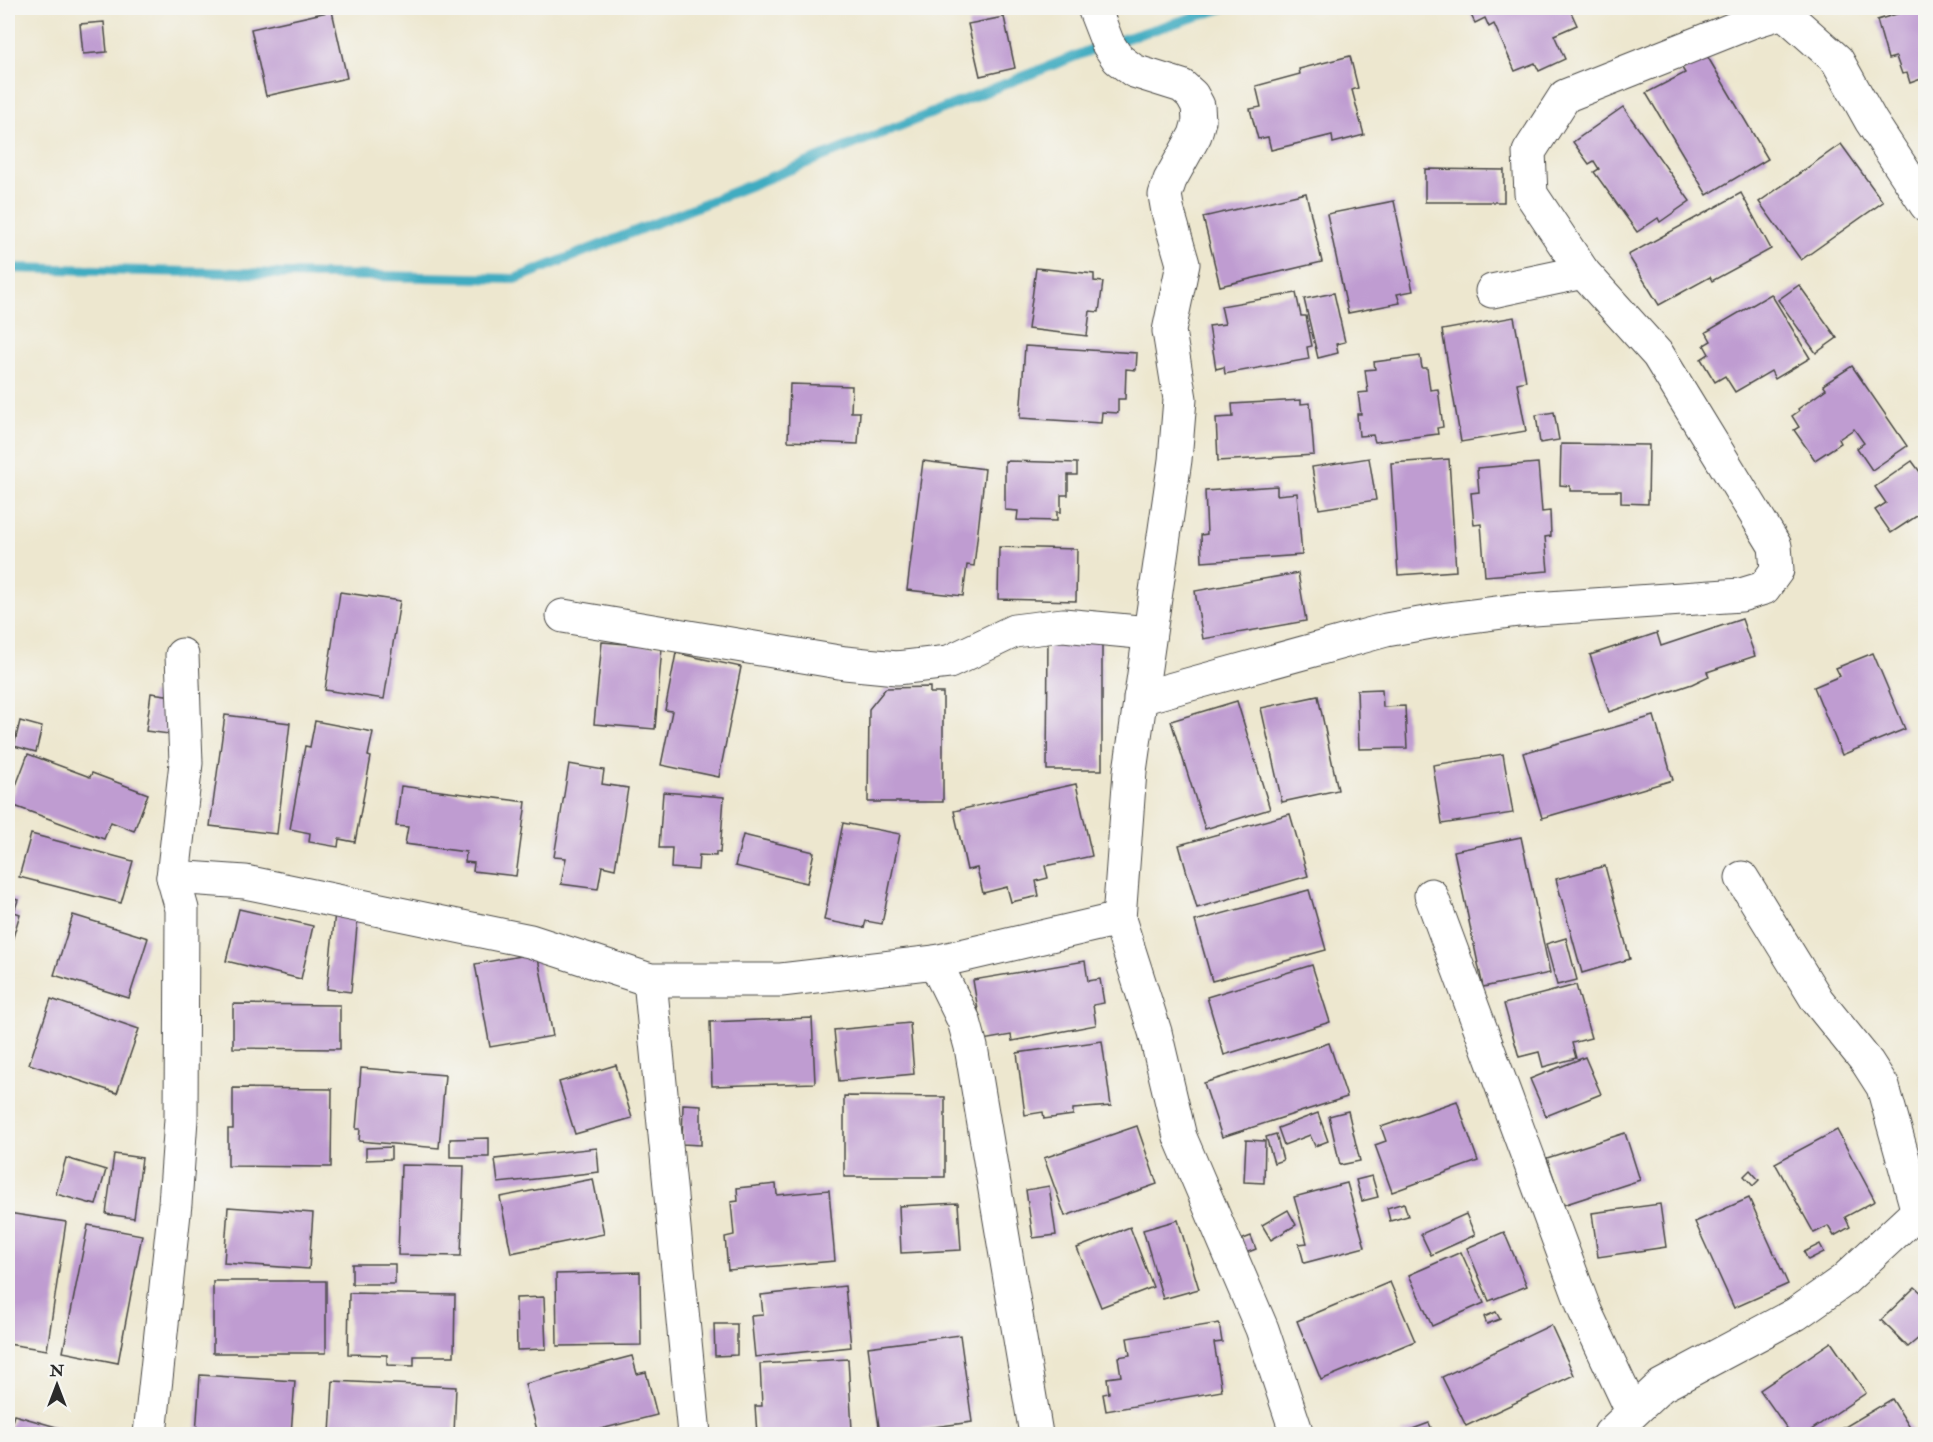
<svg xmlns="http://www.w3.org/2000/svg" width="1933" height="1442" font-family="'IM FELL Double Pica',serif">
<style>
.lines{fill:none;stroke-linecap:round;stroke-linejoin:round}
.stream{stroke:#41acc1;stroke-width:10}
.building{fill:#bf9cd1}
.street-casing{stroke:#484744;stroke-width:35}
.street{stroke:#fff;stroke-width:33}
</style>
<rect width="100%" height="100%" fill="#f6f6f2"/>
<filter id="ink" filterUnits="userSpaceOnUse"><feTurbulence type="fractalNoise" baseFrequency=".0167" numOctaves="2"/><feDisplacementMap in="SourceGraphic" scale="12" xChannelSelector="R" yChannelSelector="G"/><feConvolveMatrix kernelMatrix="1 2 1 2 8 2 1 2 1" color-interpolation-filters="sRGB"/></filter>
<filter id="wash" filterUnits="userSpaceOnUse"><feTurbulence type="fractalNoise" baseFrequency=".008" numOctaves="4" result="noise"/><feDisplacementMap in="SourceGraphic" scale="24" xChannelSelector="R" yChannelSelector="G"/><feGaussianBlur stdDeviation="1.35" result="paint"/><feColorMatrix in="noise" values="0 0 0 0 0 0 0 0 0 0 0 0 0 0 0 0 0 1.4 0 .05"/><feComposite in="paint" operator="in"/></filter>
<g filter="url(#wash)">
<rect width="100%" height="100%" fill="#ede7cf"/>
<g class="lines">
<!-- stream -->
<polyline class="stream" points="8,268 515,279 1098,47 1223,8"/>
</g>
<g id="blocks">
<!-- building -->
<g class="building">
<polygon points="1470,8 1569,8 1577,25 1554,35 1565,59 1539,71 1535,63 1515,71 1494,24 1489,27 1485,18 1475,23 1468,9"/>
<polygon points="1916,8 1918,14 1926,12 1925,92 1921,79 1910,83 1907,73 1902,74 1896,57 1888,59 1877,20"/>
<polygon points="332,11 347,78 266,96 251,29"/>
<polygon points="1004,17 1015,68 980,76 968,24"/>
<polygon points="104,22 107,52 83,54 80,24"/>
<polygon points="1706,54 1768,159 1707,195 1646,93 1685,73 1682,68"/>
<polygon points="1350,56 1358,88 1352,90 1364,135 1333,143 1332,135 1271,150 1268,137 1258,139 1250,109 1261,107 1256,86 1300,74 1299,69"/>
<polygon points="1623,107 1690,201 1660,222 1658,218 1637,232 1594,172 1599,169 1594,161 1589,164 1573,142"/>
<polygon points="1841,144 1883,202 1801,260 1759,202"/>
<polygon points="1425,169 1504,170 1504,202 1425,202"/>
<polygon points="1306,193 1322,262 1220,286 1203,217"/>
<polygon points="1741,193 1771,249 1712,281 1710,277 1659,305 1628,255"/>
<polygon points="1394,201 1413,291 1397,294 1400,303 1348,313 1327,214"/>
<polygon points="1036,268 1094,274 1094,281 1103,282 1099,312 1090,311 1087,336 1028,329"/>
<polygon points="1799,285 1837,338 1816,353 1778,300"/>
<polygon points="1296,293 1301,316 1306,316 1312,346 1307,347 1309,359 1225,374 1224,367 1216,369 1209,326 1225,324 1221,306"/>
<polygon points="1334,293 1345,342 1336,344 1338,353 1318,358 1304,299"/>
<polygon points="1771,294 1810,358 1775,379 1771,371 1735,392 1725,376 1715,382 1701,359 1709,354 1704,345 1711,341 1706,332"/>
<polygon points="1514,317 1526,381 1517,383 1526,431 1461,442 1442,330"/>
<polygon points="1025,346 1137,353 1136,370 1126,369 1125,399 1118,399 1118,413 1102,412 1101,423 1020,418"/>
<polygon points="1420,356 1422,368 1427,368 1430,390 1438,389 1443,427 1437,428 1438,434 1375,442 1373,435 1359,436 1357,414 1361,414 1358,393 1368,392 1365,370 1375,369 1374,362"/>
<polygon points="1852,366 1907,446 1872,470 1857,448 1864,443 1854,429 1839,439 1841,443 1815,460 1794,430 1799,427 1792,416 1799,411 1798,409 1826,389 1823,385"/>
<polygon points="790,384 852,386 851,412 860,412 858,444 788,441"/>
<polygon points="1301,400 1301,404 1310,403 1314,455 1218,461 1216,418 1233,417 1232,404"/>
<polygon points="1554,412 1559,440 1540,443 1536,415"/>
<polygon points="1561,444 1649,445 1648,504 1621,503 1621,491 1570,491 1570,486 1560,485"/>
<polygon points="1369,458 1376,500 1319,509 1312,467"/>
<polygon points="1449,459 1456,571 1398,575 1391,463"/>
<polygon points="923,461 985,469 974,566 967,565 963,596 907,590"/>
<polygon points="1005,461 1077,463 1077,475 1068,475 1068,495 1061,495 1061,512 1057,512 1057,521 1017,520 1018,511 1005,510"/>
<polygon points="1912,461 1926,480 1926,510 1891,533 1875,510 1886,503 1875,487"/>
<polygon points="1538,463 1542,512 1550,511 1551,536 1545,537 1548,571 1485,576 1481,524 1474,525 1471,493 1479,492 1477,468"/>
<polygon points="1277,486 1277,495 1297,493 1302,555 1202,562 1201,535 1207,534 1205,491"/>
<polygon points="999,547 1077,549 1076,601 998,599"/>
<polygon points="1298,573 1306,621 1203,639 1195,591"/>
<polygon points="340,592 400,601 384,699 325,690"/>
<polygon points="1742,619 1755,656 1707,672 1709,676 1692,684 1609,712 1590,655 1657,633 1661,646"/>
<polygon points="1048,634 1102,635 1102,770 1047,770"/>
<polygon points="602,642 662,647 655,729 594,724"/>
<polygon points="676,653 741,667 719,777 661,765 672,711 665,710"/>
<polygon points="1873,653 1905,729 1842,755 1814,687 1840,676 1836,668"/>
<polygon points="930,687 930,693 943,693 943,802 868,802 869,709 886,688"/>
<polygon points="1382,689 1383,707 1405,706 1407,748 1359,749 1357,690"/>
<polygon points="151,693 173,696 169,734 146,731"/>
<polygon points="1318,696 1338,790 1282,802 1261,708"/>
<polygon points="1237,701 1270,809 1205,829 1171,721"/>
<polygon points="225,715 290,723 277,834 210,826"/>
<polygon points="1654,716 1673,780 1542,818 1523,753"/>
<polygon points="20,721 42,727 36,752 14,746"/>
<polygon points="315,721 373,732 368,756 371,757 355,842 339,839 338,847 309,842 310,833 290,829 305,746 310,747"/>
<polygon points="28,754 90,777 92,773 148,794 134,831 111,822 104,839 9,804"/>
<polygon points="1503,754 1513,813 1442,824 1433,765"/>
<polygon points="569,764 604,770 602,784 628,788 615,869 602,866 598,889 561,884 566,858 554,857"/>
<polygon points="1076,784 1092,856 1045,866 1048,878 1036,881 1039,896 1011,902 1007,887 983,893 977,868 967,870 954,811"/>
<polygon points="401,786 526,802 516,876 473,871 474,863 465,862 466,852 405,844 408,827 396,826"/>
<polygon points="663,792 724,797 720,853 716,852 716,856 699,855 698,870 671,868 672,848 659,848"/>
<polygon points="1290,814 1308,876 1197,908 1179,845"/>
<polygon points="843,823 900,834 882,924 866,921 864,928 824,920"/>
<polygon points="31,834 133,861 121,903 19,877"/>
<polygon points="743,835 814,852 807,883 735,866"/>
<polygon points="1521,837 1550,973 1483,987 1454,851"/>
<polygon points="1605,866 1630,959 1582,973 1556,879"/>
<polygon points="1309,890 1326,950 1212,981 1195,921"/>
<polygon points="8,897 18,900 14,912 20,914 8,954"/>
<polygon points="239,909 313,926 301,979 226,961"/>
<polygon points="335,912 358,915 351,992 327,989"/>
<polygon points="73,915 148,938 129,998 54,975"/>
<polygon points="1566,938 1577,980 1557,985 1546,944"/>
<polygon points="537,953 553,1036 490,1047 475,964"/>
<polygon points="1085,961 1088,981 1100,979 1104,1003 1093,1005 1096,1025 1012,1041 1011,1035 983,1040 973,980"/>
<polygon points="1312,965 1330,1022 1224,1055 1207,997"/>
<polygon points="1576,985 1591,1038 1572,1043 1576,1058 1543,1067 1539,1052 1519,1057 1504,1004"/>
<polygon points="51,999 139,1029 117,1093 29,1064"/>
<polygon points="233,1004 340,1005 340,1049 233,1048"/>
<polygon points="812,1018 815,1083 712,1086 710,1022"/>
<polygon points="910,1023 914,1074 839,1081 834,1030"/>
<polygon points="1102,1041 1111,1106 1073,1109 1073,1115 1044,1119 1043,1112 1025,1115 1017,1053"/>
<polygon points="1329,1043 1347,1097 1222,1137 1204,1083"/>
<polygon points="1585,1057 1601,1094 1546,1116 1530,1079"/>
<polygon points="616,1065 632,1118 575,1134 559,1082"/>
<polygon points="361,1068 445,1075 439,1148 359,1141 360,1129 356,1129"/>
<polygon points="233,1088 332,1089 331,1167 228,1166 228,1129 233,1129"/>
<polygon points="844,1096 945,1097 945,1177 844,1177"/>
<polygon points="1457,1101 1478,1161 1392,1192 1375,1145 1386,1141 1381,1127"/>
<polygon points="683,1104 701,1105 701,1145 682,1144"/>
<polygon points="1348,1111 1360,1161 1340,1165 1329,1116"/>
<polygon points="1318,1113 1328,1141 1315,1146 1310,1135 1284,1145 1278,1128"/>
<polygon points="1137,1126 1157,1184 1065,1216 1044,1158"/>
<polygon points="1837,1130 1875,1201 1845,1217 1850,1227 1834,1236 1828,1226 1814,1233 1775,1163"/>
<polygon points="1625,1133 1640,1180 1563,1205 1547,1158"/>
<polygon points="1276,1134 1283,1160 1274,1163 1266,1137"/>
<polygon points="489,1138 489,1157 450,1157 450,1139"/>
<polygon points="1246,1140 1265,1141 1264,1183 1244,1182"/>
<polygon points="391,1147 391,1159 366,1160 366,1148"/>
<polygon points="597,1148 599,1172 498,1183 495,1159"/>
<polygon points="114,1154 142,1158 134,1218 106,1214"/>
<polygon points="66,1158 106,1170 96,1205 56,1194"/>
<polygon points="401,1165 464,1166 461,1256 398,1255"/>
<polygon points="1750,1170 1759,1180 1753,1186 1744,1176"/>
<polygon points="1372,1176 1378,1197 1362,1201 1356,1180"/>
<polygon points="593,1179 604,1234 511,1253 500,1197"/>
<polygon points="1347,1183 1365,1247 1304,1263 1299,1244 1307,1243 1294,1197"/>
<polygon points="776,1184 777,1195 829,1190 835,1261 728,1270 725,1237 734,1235 731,1202 738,1201 737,1188"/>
<polygon points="1049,1186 1056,1235 1033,1238 1026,1190"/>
<polygon points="1749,1198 1788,1284 1734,1308 1695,1222"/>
<polygon points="958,1203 961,1250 901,1253 899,1206"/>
<polygon points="1404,1203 1408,1216 1390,1221 1387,1208"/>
<polygon points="1660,1204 1666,1247 1598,1257 1592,1213"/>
<polygon points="228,1207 313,1213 309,1269 224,1263"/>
<polygon points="1288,1210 1296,1225 1271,1240 1262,1225"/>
<polygon points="8,1213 66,1222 47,1350 8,1344"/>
<polygon points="1466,1214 1475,1235 1431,1255 1421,1234"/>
<polygon points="1178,1220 1199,1289 1163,1299 1143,1230"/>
<polygon points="88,1225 142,1235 118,1363 63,1352"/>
<polygon points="1130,1227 1153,1287 1101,1307 1077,1248"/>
<polygon points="1504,1232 1527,1286 1489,1301 1467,1248"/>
<polygon points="1251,1236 1256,1249 1238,1256 1233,1243"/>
<polygon points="1820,1244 1824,1252 1808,1260 1804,1252"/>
<polygon points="1461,1252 1484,1303 1432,1326 1409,1275"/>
<rect x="352" y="1264" width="43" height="20"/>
<polygon points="640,1272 641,1345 557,1346 556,1274"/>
<rect x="213" y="1281" width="113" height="72"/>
<polygon points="1390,1282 1415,1341 1321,1380 1297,1321"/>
<polygon points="845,1286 851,1347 755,1357 751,1316 763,1315 761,1295"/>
<polygon points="1915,1287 1926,1297 1926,1332 1908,1347 1881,1320"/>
<polygon points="349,1293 455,1295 454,1356 414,1356 414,1366 387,1365 387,1355 348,1354"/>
<polygon points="544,1297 546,1349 517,1350 516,1298"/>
<polygon points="1496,1312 1500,1319 1487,1324 1484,1317"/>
<polygon points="1219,1323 1222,1342 1214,1343 1222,1391 1106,1411 1103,1394 1109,1393 1107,1378 1121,1376 1118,1357 1130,1355 1127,1338"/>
<polygon points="714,1324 737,1324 737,1355 715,1356"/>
<polygon points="1551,1325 1574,1375 1466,1426 1442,1377"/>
<polygon points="960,1335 972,1422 880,1434 868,1347"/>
<polygon points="1831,1342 1866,1393 1805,1434 1791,1434 1760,1390"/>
<polygon points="632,1356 637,1374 646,1372 657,1415 581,1434 538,1434 525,1384"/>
<polygon points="848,1359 852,1430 757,1434 755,1406 762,1406 760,1364"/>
<polygon points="200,1375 295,1381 291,1434 196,1434"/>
<polygon points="333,1381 456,1387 454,1434 330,1434"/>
<polygon points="1892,1399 1914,1434 1833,1434"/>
<polygon points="14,1415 81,1434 8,1434"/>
<polygon points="1429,1423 1434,1434 1399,1434"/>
</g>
</g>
</g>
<g filter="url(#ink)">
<use href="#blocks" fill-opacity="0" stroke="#484744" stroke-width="1.5"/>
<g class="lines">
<defs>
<g id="street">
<polyline points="1094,8 1108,44 1118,59 1134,71 1182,86 1192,95 1198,106 1199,121 1195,135 1170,180 1165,195 1168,212 1183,264 1169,331 1180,399 1175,460 1130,771 1119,919 1155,1032 1180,1137 1262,1329 1297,1434"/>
<polyline points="1583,272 1531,194 1529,152 1565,96 1751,22 1783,12 1837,60 1871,121 1926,205"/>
<polyline points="563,616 845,663 897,668 949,662 1014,631 1063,625 1149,633"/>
<polyline points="182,655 186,763 173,877 245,882 530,941 650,980 781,980 935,962 1119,919"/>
<polyline points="1140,698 1386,630 1448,619 1519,610 1741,595 1764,588 1777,570 1775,546 1658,355 1583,272 1492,291"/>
<polyline points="1742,878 1817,1000 1867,1062 1883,1087 1918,1212"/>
<polyline points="1431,895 1585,1311 1632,1411"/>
<polyline points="935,962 964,1021 971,1047 1036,1434"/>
<polyline points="650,980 694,1434"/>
<polyline points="150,1434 175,1204 181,1119 182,909 173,877"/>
<polyline points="1610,1434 1661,1386 1796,1314 1843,1281 1926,1204"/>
</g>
</defs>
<!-- street casing -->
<use href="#street" class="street-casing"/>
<!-- street -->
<use href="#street" class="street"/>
</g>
</g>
<!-- margin -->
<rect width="1933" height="1442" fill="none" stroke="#f6f6f2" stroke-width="30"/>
<!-- north arrow -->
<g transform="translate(57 1385)" stroke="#f6f6f2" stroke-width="4.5" paint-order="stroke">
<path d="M0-4.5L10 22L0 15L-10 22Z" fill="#2b2b2b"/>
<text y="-9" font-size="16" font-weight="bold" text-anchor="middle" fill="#2b2b2b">N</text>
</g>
</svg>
